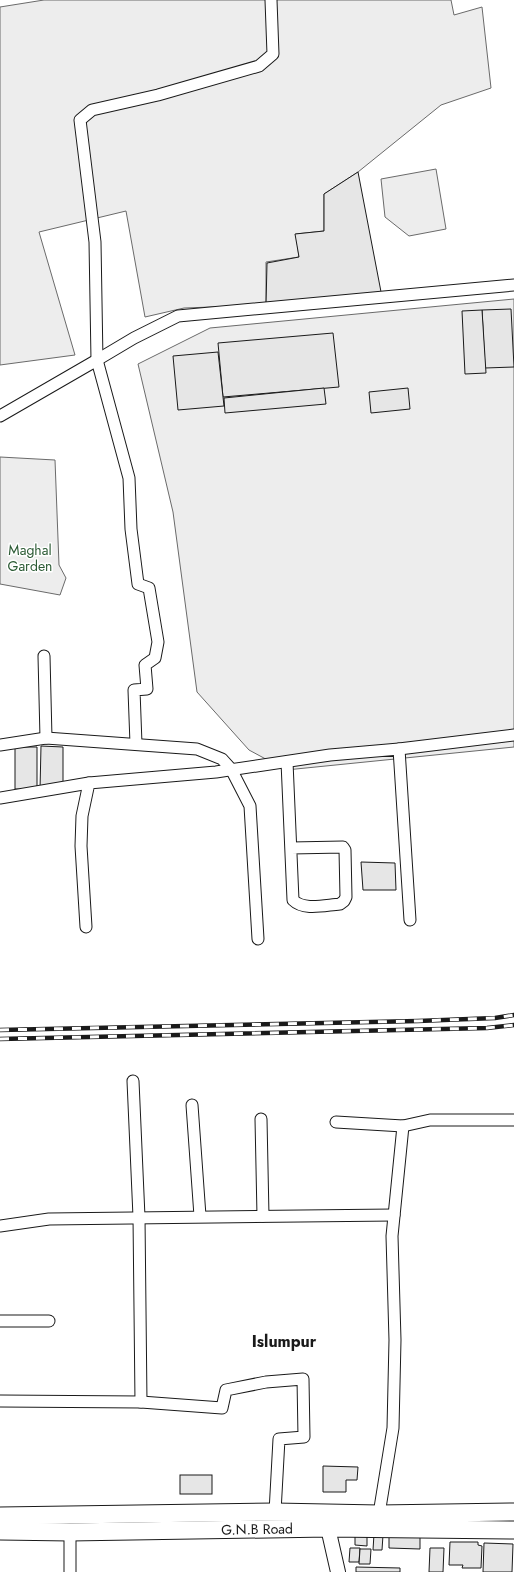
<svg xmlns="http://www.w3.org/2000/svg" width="514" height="1572" font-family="Jost,sans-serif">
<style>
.built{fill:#ededed;stroke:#6a6a6a}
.building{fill:#e6e6e6;stroke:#1a1a1a}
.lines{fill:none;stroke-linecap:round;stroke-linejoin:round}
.minor-casing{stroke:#1a1a1a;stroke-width:13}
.tertiary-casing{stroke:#1a1a1a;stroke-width:16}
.primary-casing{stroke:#1a1a1a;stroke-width:19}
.minor{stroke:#fff;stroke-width:11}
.tertiary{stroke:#fff;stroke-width:14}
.primary{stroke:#fff;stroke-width:17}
.rail-casing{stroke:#1a1a1a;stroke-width:4.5}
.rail{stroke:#fff;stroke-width:3;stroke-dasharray:9;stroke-linecap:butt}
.labels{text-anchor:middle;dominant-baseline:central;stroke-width:3;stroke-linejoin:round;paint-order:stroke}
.park-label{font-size:14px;fill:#2b5a34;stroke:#fff}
.street-label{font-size:14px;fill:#1a1a1a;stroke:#fff}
.quarter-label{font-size:16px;font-weight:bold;fill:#1a1a1a;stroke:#fff}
</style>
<rect width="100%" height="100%" fill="#fff"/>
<!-- built -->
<g class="built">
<polygon points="44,0 451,0 454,15 482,7 491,88 441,105 358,172 324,194 324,231 296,234 299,257 266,262 266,305 184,308 145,317 126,211 39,232 75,355 0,365 0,7"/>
<polygon points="436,169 446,229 409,236 385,217 381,179"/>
<polygon points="514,299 514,747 286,770 249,750 197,692 173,512 138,364 210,328"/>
<polygon points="0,457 55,460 59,565 66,578 60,595 0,584"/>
</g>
<!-- building -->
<g class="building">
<polygon points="358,172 382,297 266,305 267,263 299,257 295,234 324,231 324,194"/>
<polygon points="511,309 514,367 485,368 482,310"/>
<polygon points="482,310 486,373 465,374 462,311"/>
<polygon points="333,333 339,387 223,397 218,343"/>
<polygon points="218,352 224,406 178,410 173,356"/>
<polygon points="324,388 326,404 225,413 224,398"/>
<polygon points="408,388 410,409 371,413 369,392"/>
<polygon points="41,746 63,747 63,790 40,790"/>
<polygon points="15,747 37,747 37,790 15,789"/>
<polygon points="361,862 395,863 396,890 363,890"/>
<polygon points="323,1466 358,1467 357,1480 346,1480 346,1492 323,1492"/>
<rect x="180" y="1475" width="32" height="19"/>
<polygon points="355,1534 367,1534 367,1546 355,1545"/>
<polygon points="374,1534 383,1535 382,1550 373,1550"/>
<polygon points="389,1535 420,1536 420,1549 389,1548"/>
<polygon points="450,1542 478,1542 478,1545 482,1546 481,1568 462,1568 463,1565 449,1565"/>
<polygon points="484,1543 513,1544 512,1572 483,1572"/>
<polygon points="350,1548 360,1548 359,1562 349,1562"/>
<polygon points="430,1548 444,1548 443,1572 429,1572"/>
<polygon points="360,1549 371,1549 370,1564 359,1564"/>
<polygon points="356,1567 400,1568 400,1572 356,1572"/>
</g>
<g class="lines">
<defs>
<g id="minor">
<polyline points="97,360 95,242 80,120 92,110 158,95 259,66 273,54 271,0"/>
<polyline points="97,360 134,338 178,316 514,285"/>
<polyline points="0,416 97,360 129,478 131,529 138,584 149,588 158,642 155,658 145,665 147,689 134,690 136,744"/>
<polyline points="44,656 46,738"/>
<polyline points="0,745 46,738 197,749 222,759 231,769 250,806 258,939"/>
<polyline points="399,749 514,735"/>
<path d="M 287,762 L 293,900 C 304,911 325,905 340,904 L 344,901 L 346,897 L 345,850 L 343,847 L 291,848"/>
<polyline points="0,798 89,783"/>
<polyline points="86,927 81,846 82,816 89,783 216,772 330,755 399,749 410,920"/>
<polyline points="133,1081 139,1217 141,1402"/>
<polyline points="192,1105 200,1216"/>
<polyline points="261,1119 263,1216"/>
<polyline points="336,1122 403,1126 430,1120 514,1120"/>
<polyline points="0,1226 49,1219 394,1215"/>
<polyline points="0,1321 49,1321"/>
<polyline points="0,1401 141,1402 222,1408 226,1390 266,1382 303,1379 304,1437 279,1439 275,1512"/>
<polyline points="379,1514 393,1428 395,1340 392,1236 403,1126"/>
<polyline points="70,1572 70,1532"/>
</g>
<polyline id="tertiary" points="328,1528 338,1572"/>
<g id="primary">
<polyline points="0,1516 275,1512 379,1514 514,1512"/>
<polyline points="0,1531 70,1532 328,1528 514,1530"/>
</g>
</defs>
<!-- minor casing -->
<use href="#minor" class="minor-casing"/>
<!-- tertiary casing -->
<use href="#tertiary" class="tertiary-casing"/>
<!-- primary casing -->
<use href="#primary" class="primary-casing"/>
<!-- minor -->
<use href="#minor" class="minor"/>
<!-- tertiary -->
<use href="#tertiary" class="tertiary"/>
<!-- primary -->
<use href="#primary" class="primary"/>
<defs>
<g id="rail">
<polyline points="0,1030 418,1021 495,1018 514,1015"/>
<polyline points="0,1039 487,1028 514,1025"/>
</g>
</defs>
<!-- rail casing -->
<use href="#rail" class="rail-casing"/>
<!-- rail -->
<use href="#rail" class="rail"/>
</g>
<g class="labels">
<!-- park labels -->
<g class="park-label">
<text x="30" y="550">Maghal<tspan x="30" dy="16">Garden</tspan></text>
</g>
<!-- street labels -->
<g class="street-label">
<text transform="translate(257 1529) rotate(-1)">G.N.B Road</text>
</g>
<!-- quarter labels -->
<g class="quarter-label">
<text x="284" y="1341">Islumpur</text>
</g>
</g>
</svg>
